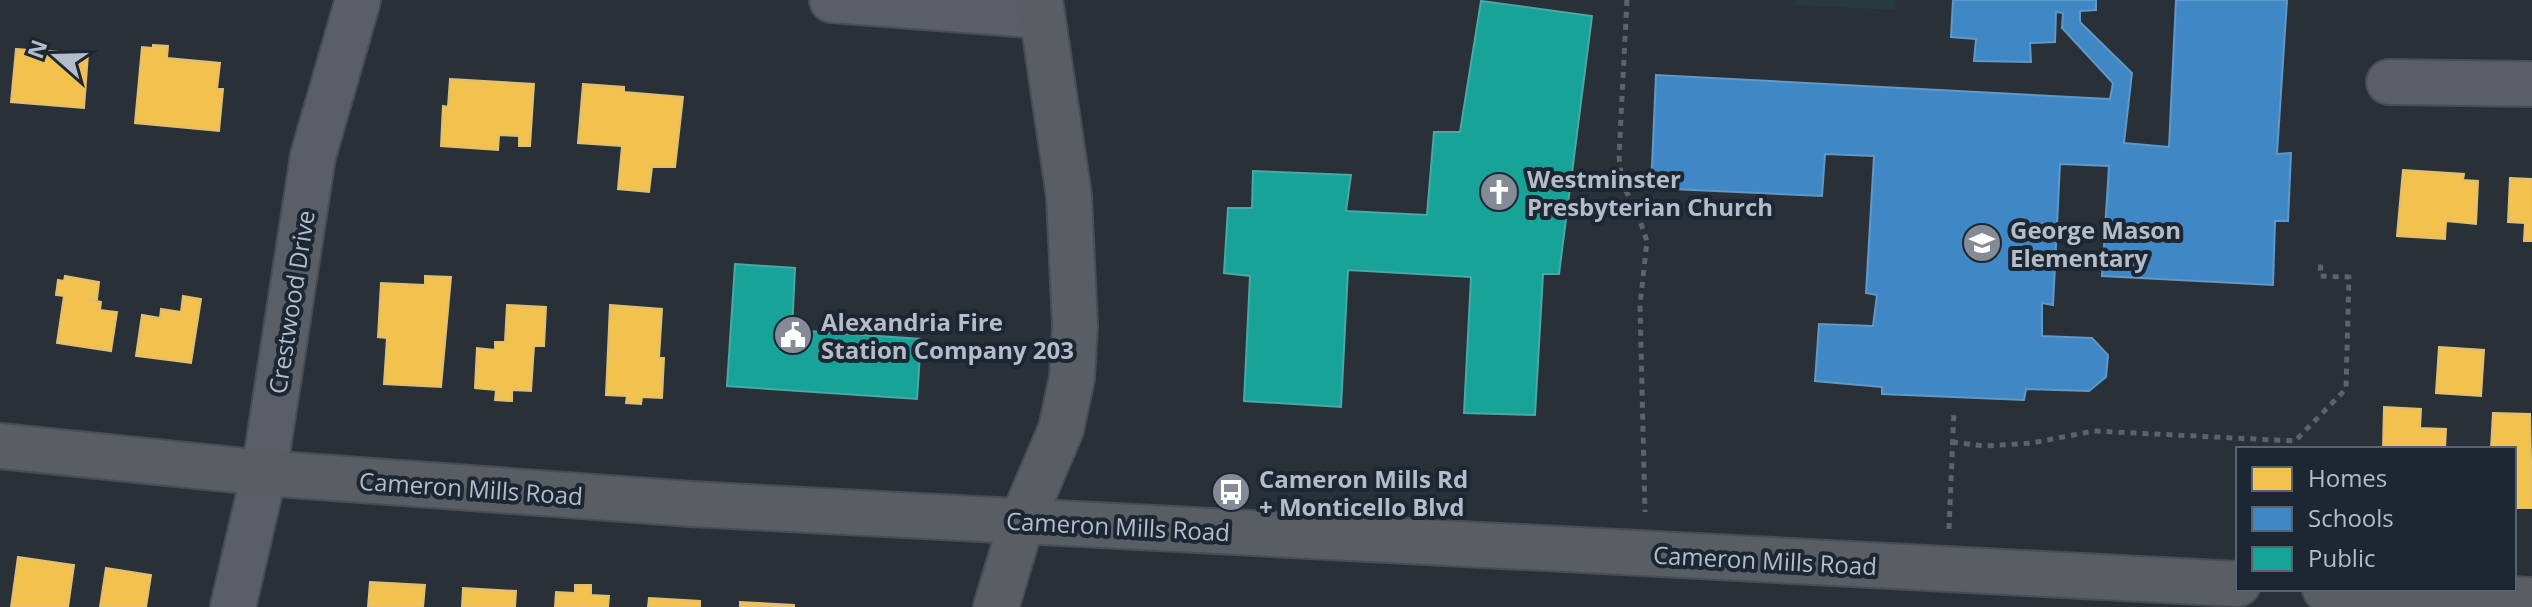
<svg xmlns="http://www.w3.org/2000/svg" width="2532" height="607" font-family="'Open Sans',sans-serif">
<style>
.green{fill:#273a3e}
.homes{fill:#f2c14e;stroke:#dfc073;stroke-width:2}
.schools{fill:#3f88c5;stroke:#6298c6;stroke-width:2}
.public{fill:#17a398;stroke:#46aaa7;stroke-width:2}
.lines{fill:none;stroke-linecap:round;stroke-linejoin:round}
.street-casing{stroke:#484c53;stroke-width:48}
.secondary-casing{stroke:#484c53;stroke-width:48}
.path{stroke:#5d636a;stroke-width:5;stroke-dasharray:6 6;stroke-linecap:butt}
.street{stroke:#5a5e66;stroke-width:44}
.secondary{stroke:#595d64;stroke-width:44}
.labels{text-anchor:middle;dominant-baseline:central;stroke-width:8;stroke-linejoin:round;paint-order:stroke}
.poi-label{font-size:24px;font-weight:bold;fill:#b4bcc9;stroke:#1d2633;text-anchor:start}
.street-label{font-size:24px;fill:#b4bcc9;stroke:#1d2633}
</style>
<rect width="100%" height="100%" fill="#2a3038"/>
<!-- green -->
<polygon class="green" points="1796,0 1896,0 1895,10 1796,5"/>
<!-- homes -->
<g class="homes">
<polygon points="153,45 168,46 167,58 220,63 217,89 223,89 219,131 135,123 142,47 153,48"/>
<polygon points="16,49 88,54 84,108 11,102"/>
<polygon points="450,79 534,84 530,146 519,146 519,136 499,135 498,150 441,146 443,106 448,107"/>
<polygon points="583,84 624,87 624,92 683,97 675,167 652,167 649,192 618,189 622,146 578,143"/>
<polygon points="2403,170 2464,174 2463,180 2478,181 2476,224 2446,221 2445,239 2397,236"/>
<polygon points="2510,178 2532,179 2532,241 2524,241 2525,223 2508,222"/>
<polygon points="65,276 99,282 97,299 88,299 101,302 100,310 117,312 111,351 57,343 64,296 56,295 58,280 64,281"/>
<polygon points="425,276 451,277 441,387 384,384 387,338 378,337 381,283 425,285"/>
<polygon points="183,296 201,299 191,363 136,356 142,315 160,318 161,309 181,312"/>
<polygon points="507,305 546,307 544,346 534,346 531,391 512,390 512,401 495,400 496,390 475,388 477,348 495,350 495,342 505,342"/>
<polygon points="610,305 662,309 659,358 664,358 662,398 642,397 641,404 626,403 627,396 606,395"/>
<polygon points="2439,347 2484,350 2481,396 2436,393"/>
<polygon points="2384,407 2421,409 2420,428 2446,429 2445,449 2383,449"/>
<polygon points="2493,413 2530,414 2532,508 2514,508 2514,449 2491,449"/>
<polygon points="18,557 74,565 68,607 11,607"/>
<polygon points="106,568 151,575 146,607 100,607"/>
<polygon points="370,582 425,585 423,607 368,607"/>
<polygon points="575,585 591,585 591,595 609,596 608,607 555,607 556,592 575,593"/>
<polygon points="463,588 516,591 515,607 462,607"/>
<polygon points="649,598 700,601 700,607 648,607"/>
<polygon points="740,602 794,605 794,607 740,607"/>
</g>
<!-- schools -->
<polygon class="schools" points="1953,0 2096,0 2096,10 2080,11 2080,22 2132,73 2124,143 2169,147 2176,0 2287,0 2277,154 2291,153 2288,221 2275,221 2273,285 2102,276 2109,166 2060,164 2053,305 2042,303 2042,336 2092,338 2108,355 2106,377 2089,391 2026,389 2024,400 1882,394 1882,387 1815,381 1819,324 1873,326 1877,295 1866,293 1874,156 1825,154 1822,196 1651,188 1656,75 2110,99 2113,83 2062,28 2063,13 2056,12 2055,42 2030,43 2031,62 1974,61 1976,39 1951,37"/>
<!-- public -->
<g class="public">
<polygon points="1481,1 1592,16 1559,274 1543,274 1535,415 1464,413 1471,277 1348,270 1341,407 1244,401 1250,276 1224,273 1228,208 1252,208 1253,171 1351,175 1346,211 1427,215 1434,132 1460,132"/>
<polygon points="735,264 795,268 792,330 921,339 917,399 727,386"/>
</g>
<g class="lines">
<defs>
<g id="street">
<polyline points="832,0 1042,16"/>
<polyline points="2389,82 2532,84"/>
<polyline points="233,607 264,473 313,156 358,0"/>
</g>
<g id="secondary">
<polyline points="0,446 264,473 691,504 2238,584"/>
<polyline points="2325,589 2532,600"/>
<polyline points="996,607 1022,521 1061,429 1072,378 1075,326 1069,196 1040,0"/>
</g>
</defs>
<!-- street casing -->
<use href="#street" class="street-casing"/>
<!-- secondary casing -->
<use href="#secondary" class="secondary-casing"/>
<!-- path -->
<g class="path">
<polyline points="1627,0 1619,156 1622,184 1636,209 1647,241 1640,305 1645,512"/>
<polyline points="1952,442 1984,446 2032,443 2094,431 2295,441 2346,389 2349,277 2320,276 2321,261"/>
<polyline points="1949,529 1954,410"/>
</g>
<!-- street -->
<use href="#street" class="street"/>
<!-- secondary -->
<use href="#secondary" class="secondary"/>
</g>
<!-- icons -->
<defs>
<symbol id="church-disc" viewBox="-11 -11 22 22"><circle r="9.5" fill="#848b96" stroke="#1d2633"/><path d="M-1.2-6h2.4v3.5h3.3v2.4h-3.3V6h-2.4V-.1h-3.3v-2.4h3.3Z" fill="#fff"/></symbol>
<symbol id="school-disc" viewBox="-11 -11 22 22"><circle r="9.5" fill="#848b96" stroke="#1d2633"/><path d="M0-5L7-2L0 1L-7-2ZM-4 1L0 2.5L4 1V4Q0 6-4 4Z" fill="#fff"/></symbol>
<symbol id="civic-disc" viewBox="-11 -11 22 22"><circle r="9.5" fill="#848b96" stroke="#1d2633"/><path d="M-.6-6.5H3V-4.5H.6V-3L4-1V1h2V6H-6V1h2V-1L-.6-3ZM-1.2 2.5V6h2.4V2.5Z" fill="#fff"/></symbol>
<symbol id="bus-disc" viewBox="-11 -11 22 22"><circle r="9.5" fill="#848b96" stroke="#1d2633"/><path d="M-5-6H5V4H4V6H2V4H-2V6H-4V4H-5ZM-3.5-4V0h7V-4ZM-3.5 1.2v1.5H-2V1.2ZM2 1.2v1.5H3.5V1.2Z" fill="#fff"/></symbol>
</defs>
<g fill-rule="evenodd">
<use href="#church-disc" x="1477" y="170" width="44" height="44"/>
<use href="#school-disc" x="1960" y="221" width="44" height="44"/>
<use href="#civic-disc" x="771" y="313" width="44" height="44"/>
<use href="#bus-disc" x="1209" y="470" width="44" height="44"/>
</g>
<g class="labels">
<!-- poi labels -->
<g class="poi-label">
<text x="1527" y="178">Westminster<tspan x="1527" dy="28">Presbyterian Church</tspan></text>
<text x="2010" y="229">George Mason<tspan x="2010" dy="28">Elementary</tspan></text>
<text x="821" y="321">Alexandria Fire<tspan x="821" dy="28">Station Company 203</tspan></text>
<text x="1259" y="478">Cameron Mills Rd<tspan x="1259" dy="28">+ Monticello Blvd</tspan></text>
</g>
<!-- street labels -->
<g class="street-label">
<text transform="translate(291 302) rotate(-81)">Crestwood Drive</text>
<text transform="translate(471 488) rotate(4)">Cameron Mills Road</text>
<text transform="translate(1118 526) rotate(3)">Cameron Mills Road</text>
<text transform="translate(1765 560) rotate(3)">Cameron Mills Road</text>
</g>
</g>
<!-- legend -->
<rect x="2236" y="447" width="280" height="144" fill="#1d2633" stroke="#59626f" stroke-width="2"/>
<rect x="2252" y="467" width="40" height="24" fill="#f2c14e" stroke="#59626f" stroke-width="2"/>
<text x="2308" y="487" font-size="24" fill="#b4bcc9">Homes</text>
<rect x="2252" y="507" width="40" height="24" fill="#3f88c5" stroke="#59626f" stroke-width="2"/>
<text x="2308" y="527" font-size="24" fill="#b4bcc9">Schools</text>
<rect x="2252" y="547" width="40" height="24" fill="#17a398" stroke="#59626f" stroke-width="2"/>
<text x="2308" y="567" font-size="24" fill="#b4bcc9">Public</text>
<!-- north arrow -->
<g transform="translate(56 56) rotate(290)" stroke="#1d2633" stroke-width="6" paint-order="stroke">
<path d="M0-6L14 30L0 20L-14 30Z" fill="#b4bcc9"/>
<text y="-12" font-size="22" font-weight="bold" text-anchor="middle" fill="#b4bcc9">N</text>
</g>
</svg>
